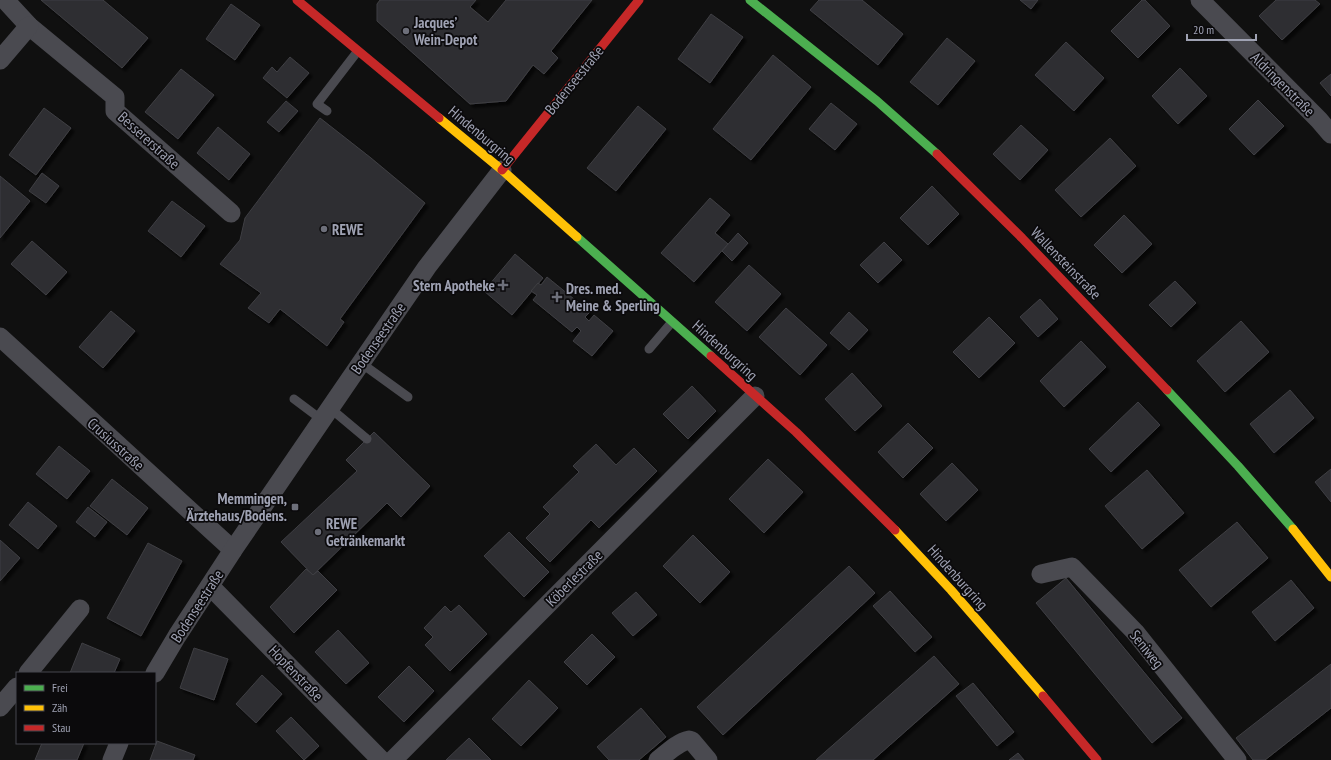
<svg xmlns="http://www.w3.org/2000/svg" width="1331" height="760" font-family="'PT Sans Narrow',sans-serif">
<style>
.building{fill:#2e2e30;stroke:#3f3f44;filter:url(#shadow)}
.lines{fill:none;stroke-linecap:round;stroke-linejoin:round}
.lane{stroke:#4a4a50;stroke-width:9}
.street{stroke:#4a4a50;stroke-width:19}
.fast{stroke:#4caf50;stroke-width:9}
.slow{stroke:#ffc107;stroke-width:9}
.jam{stroke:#c62828;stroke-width:9}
.poi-dot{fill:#6d6f7a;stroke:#0b0a0c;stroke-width:1.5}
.labels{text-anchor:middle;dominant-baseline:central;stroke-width:3.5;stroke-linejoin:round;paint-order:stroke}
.poi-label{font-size:15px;font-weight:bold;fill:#9fa2b3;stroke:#0b0a0c;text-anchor:start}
.street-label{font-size:15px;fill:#9fa2b3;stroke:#0b0a0c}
</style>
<defs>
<filter id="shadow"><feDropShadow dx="3.5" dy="3.5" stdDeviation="1" flood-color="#0009"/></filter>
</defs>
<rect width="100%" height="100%" fill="#101010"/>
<!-- building -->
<g class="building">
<polygon points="41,0 103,0 148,38 122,68"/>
<polygon points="380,0 476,0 470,7 488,22 506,0 592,0 551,51 558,58 544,74 533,65 506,101 470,104 377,21 377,4"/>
<polygon points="819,0 862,0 903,34 878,65 810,10"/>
<polygon points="1020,0 1038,0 1031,9"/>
<polygon points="1142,0 1145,0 1170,26 1138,58 1111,31"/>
<polygon points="1276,0 1315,0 1320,4 1282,40 1259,16"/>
<polygon points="231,4 260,25 235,60 206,39"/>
<polygon points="711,14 743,37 710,83 678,59"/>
<polygon points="947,38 975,61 938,105 910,82"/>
<polygon points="1066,42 1104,78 1074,111 1035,75"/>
<polygon points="773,55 811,87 751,160 713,129"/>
<polygon points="290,57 309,73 287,98 263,78 272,67 277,72"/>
<polygon points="1180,68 1207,96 1178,124 1152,96"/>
<polygon points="181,69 214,95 178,139 145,112"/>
<polygon points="1331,74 1331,96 1320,83"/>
<polygon points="1258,100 1284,126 1254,155 1229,129"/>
<polygon points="286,101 298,111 279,132 267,122"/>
<polygon points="831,103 857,124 835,150 809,129"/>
<polygon points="638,106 666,129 616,191 587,168"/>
<polygon points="44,108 71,128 36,175 9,155"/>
<polygon points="320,118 371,158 425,203 340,319 344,322 327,346 280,309 269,323 248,308 261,293 220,264 240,240 245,218"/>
<polygon points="1021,125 1048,150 1020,180 993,154"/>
<polygon points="218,127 250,154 229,180 197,153"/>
<polygon points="1110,138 1136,166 1081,217 1055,190"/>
<polygon points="42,173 59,186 46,203 29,191"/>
<polygon points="0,176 30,201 0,238"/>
<polygon points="932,186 959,214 928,245 900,218"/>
<polygon points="710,198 730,215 715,233 728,244 694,282 661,253"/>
<polygon points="172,201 205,226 181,257 148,231"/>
<polygon points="1124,215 1152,244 1122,273 1094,245"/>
<polygon points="738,233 748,243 732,261 722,251"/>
<polygon points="32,241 67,272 46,295 11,264"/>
<polygon points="884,242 902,260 878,283 860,265"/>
<polygon points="515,254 543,278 512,315 484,291"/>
<polygon points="749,265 781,294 747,331 715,302"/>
<polygon points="547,277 590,312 585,317 589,321 594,315 613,331 592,356 573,341 581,331 577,327 572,332 533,300 537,295 531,291 538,283 541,285"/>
<polygon points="1175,281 1196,303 1171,327 1149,305"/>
<polygon points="1040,299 1058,319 1038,337 1020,317"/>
<polygon points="786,308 827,345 800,375 759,337"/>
<polygon points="111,311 135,331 103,368 79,347"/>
<polygon points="849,312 868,330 849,350 830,333"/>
<polygon points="989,317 1015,343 979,378 953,352"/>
<polygon points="1241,321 1269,352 1225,392 1197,361"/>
<polygon points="1081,341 1106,367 1064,407 1040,381"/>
<polygon points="852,373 882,406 855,431 825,399"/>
<polygon points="692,386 716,411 688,439 663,414"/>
<polygon points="1290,390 1314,418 1274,453 1250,424"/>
<polygon points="1138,402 1160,425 1111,472 1089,449"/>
<polygon points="908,423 933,448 903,478 878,452"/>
<polygon points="374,432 430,486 401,517 387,503 313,575 281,542 357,471 346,460"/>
<polygon points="596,444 616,465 634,448 657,471 599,528 591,520 550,562 526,538 550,514 543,507 579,472 573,466"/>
<polygon points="59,446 90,471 67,499 36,474"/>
<polygon points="768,459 803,492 764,533 729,499"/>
<polygon points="952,463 978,490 946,521 920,494"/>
<polygon points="1331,469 1331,502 1315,482"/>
<polygon points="1147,470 1184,513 1142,549 1105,506"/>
<polygon points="112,479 148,508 127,535 90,506"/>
<polygon points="28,502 57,526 38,549 9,525"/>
<polygon points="88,507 107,522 95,537 76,522"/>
<polygon points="1237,522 1268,558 1211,607 1179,570"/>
<polygon points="509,532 549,572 524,597 484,556"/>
<polygon points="693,535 730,572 700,603 663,566"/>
<polygon points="0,540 20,558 0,581"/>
<polygon points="148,543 182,561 141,636 107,618"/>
<polygon points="849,566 875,593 723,735 697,707"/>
<polygon points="306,569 313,575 318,571 337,590 294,633 270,607"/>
<polygon points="1066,578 1182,718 1152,743 1036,603"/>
<polygon points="1291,580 1314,608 1275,641 1252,612"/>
<polygon points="890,591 932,637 915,652 873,606"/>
<polygon points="636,592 657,615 633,636 612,613"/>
<polygon points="459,605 487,634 450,671 425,645 433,637 424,628 445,606 451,612"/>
<polygon points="338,630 369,663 346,684 315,652"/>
<polygon points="592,634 615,657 587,685 564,662"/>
<polygon points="82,643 120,659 114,673 70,673"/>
<polygon points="194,648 228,659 214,700 180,688"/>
<polygon points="934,656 959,684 873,760 816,760"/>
<polygon points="1331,664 1331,708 1265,760 1253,760 1236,738"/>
<polygon points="409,666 434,691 404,722 378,697"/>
<polygon points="262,675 282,694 256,723 236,704"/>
<polygon points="529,680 558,708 521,746 492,719"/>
<polygon points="973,683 1014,732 997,746 956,696"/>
<polygon points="641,708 666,737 639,760 609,760 597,747"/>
<polygon points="291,717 319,746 304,760 276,731"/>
<polygon points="469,738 491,760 446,760"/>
<polygon points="157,741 195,755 193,760 150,760"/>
<polygon points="42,743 84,743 77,760 35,760"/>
<polygon points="1018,753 1024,760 1009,760"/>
</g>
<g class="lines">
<!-- lane -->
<g class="lane">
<polyline points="327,111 317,104 357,52"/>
<polyline points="649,349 672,322"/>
<polyline points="361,363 408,397"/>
<polyline points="294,399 322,420"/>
<polyline points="330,408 367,439"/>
</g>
<!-- street -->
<g class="street">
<polyline points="5,0 29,26 115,97 115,111 231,213"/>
<polyline points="1200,0 1319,120 1331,134"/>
<polyline points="0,60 29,26"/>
<polyline points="0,337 233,550"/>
<polyline points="1041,574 1072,567 1135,632 1237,760"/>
<polyline points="210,586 381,760"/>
<polyline points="28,673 80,609"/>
<polyline points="155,673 177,636 233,550 352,376 427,267 502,170"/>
<polyline points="0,707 17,687"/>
<polyline points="112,760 119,743"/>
<polyline points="393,760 755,396"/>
<path d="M 658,760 C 667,753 678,742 689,740 L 692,741 L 708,760"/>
</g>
<!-- fast -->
<g class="fast">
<polyline points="750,0 877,101 937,154"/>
<polyline points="577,237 711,356"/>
<polyline points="1167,390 1238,466 1293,529"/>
</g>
<!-- slow -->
<g class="slow">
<polyline points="439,118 502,170 577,237"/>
<polyline points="1293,529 1331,577"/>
<polyline points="895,530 951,590 1043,696"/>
</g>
<!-- jam -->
<g class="jam">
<polyline points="297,0 439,118"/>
<polyline points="937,154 1022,238 1167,390"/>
<polyline points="502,170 639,0"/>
<polyline points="711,356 796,432 895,530"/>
<polyline points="1043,696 1097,760"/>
</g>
</g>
<!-- markers -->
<g class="poi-dot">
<circle cx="406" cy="31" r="4"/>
<circle cx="324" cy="229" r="4"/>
<path d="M501 279h4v4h4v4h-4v4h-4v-4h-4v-4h4z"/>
<path d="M555 291h4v4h4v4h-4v4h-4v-4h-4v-4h4z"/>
<rect x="291" y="503" width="8" height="8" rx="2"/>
<circle cx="318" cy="532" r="4"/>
</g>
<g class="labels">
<!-- poi labels -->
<g class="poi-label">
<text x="414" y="22">Jacques’<tspan x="414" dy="17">Wein-Depot</tspan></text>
<text x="332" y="229">REWE</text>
<text x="495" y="285" text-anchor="end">Stern Apotheke</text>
<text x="566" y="288">Dres. med.<tspan x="566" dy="17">Meine &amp; Sperling</tspan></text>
<text x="287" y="498" text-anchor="end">Memmingen,<tspan x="287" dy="17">Ärztehaus/Bodens.</tspan></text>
<text x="326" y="523">REWE<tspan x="326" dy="17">Getränkemarkt</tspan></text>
</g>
<!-- street labels -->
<g class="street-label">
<text transform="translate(574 80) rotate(-51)">Bodenseestraße</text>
<text transform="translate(1283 84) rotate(45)">Aldringenstraße</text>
<text transform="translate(482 135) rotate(40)">Hindenburgring</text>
<text transform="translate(149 140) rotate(42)">Bessererstraße</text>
<text transform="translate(1066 263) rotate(46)">Wallensteinstraße</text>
<text transform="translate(378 338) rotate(-55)">Bodenseestraße</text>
<text transform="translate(725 350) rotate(42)">Hindenburgring</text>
<text transform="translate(116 444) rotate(42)">Crusiusstraße</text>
<text transform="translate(958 577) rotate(48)">Hindenburgring</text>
<text transform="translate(574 578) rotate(-45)">Köberlestraße</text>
<text transform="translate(197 606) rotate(-57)">Bodenseestraße</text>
<text transform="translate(1147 649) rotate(51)">Seniweg</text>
<text transform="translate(296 673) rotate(46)">Hopfenstraße</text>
</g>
</g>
<!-- legend -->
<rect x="16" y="672" width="140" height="72" fill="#0b0a0c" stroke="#46474f"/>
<rect x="24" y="685" width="20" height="6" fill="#4caf50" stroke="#46474f"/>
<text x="52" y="692" font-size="12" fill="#9fa2b3">Frei</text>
<rect x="24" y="705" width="20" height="6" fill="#ffc107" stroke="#46474f"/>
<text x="52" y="712" font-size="12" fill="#9fa2b3">Zäh</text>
<rect x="24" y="725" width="20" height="6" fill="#c62828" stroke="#46474f"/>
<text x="52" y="732" font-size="12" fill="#9fa2b3">Stau</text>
<!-- scale -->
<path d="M1187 34v6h69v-6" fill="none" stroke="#9fa2b3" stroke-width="2"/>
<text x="1193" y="34" font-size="12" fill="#9fa2b3" stroke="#0b0a0c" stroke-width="3" paint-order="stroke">20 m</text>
</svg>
